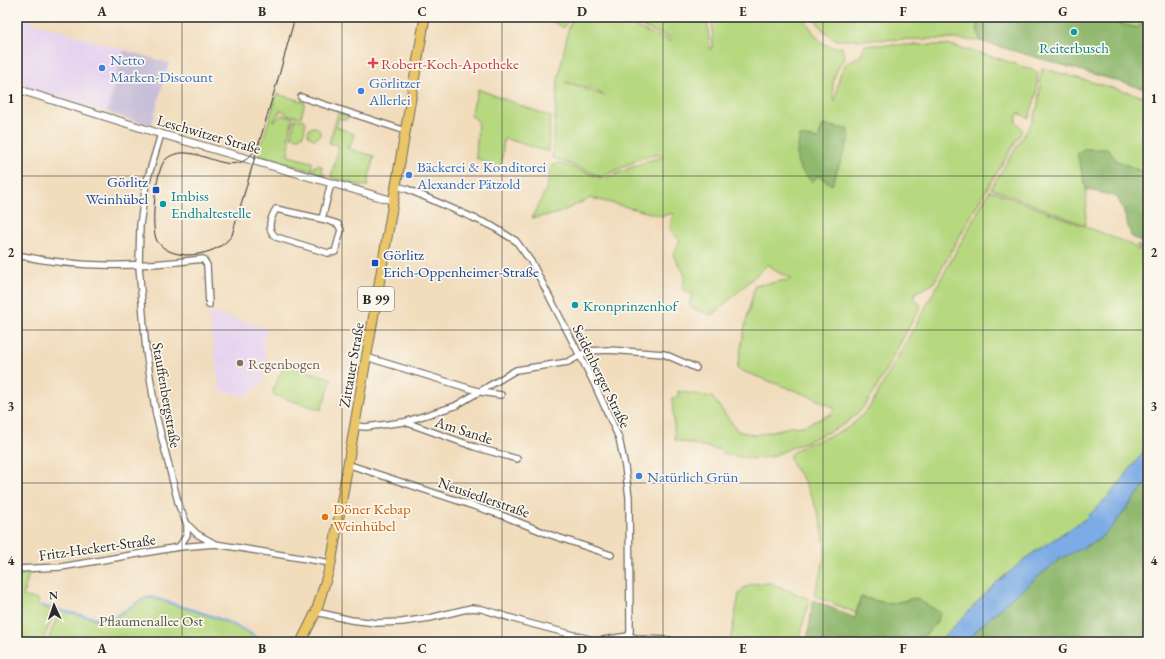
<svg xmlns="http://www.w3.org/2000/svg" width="1165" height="659" font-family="'EB Garamond',serif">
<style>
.built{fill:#e6d2f0}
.industrial{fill:#c8bfd8}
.green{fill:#b6d87f;stroke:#708255;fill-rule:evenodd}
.forest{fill:#90b86e;stroke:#5e724c}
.water{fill:#7babe5;stroke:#536b88}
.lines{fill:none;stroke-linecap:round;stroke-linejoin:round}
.stream{stroke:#7babe5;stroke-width:2}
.minor-casing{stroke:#70695e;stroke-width:8}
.tertiary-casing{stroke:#70695e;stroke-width:9}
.primary-casing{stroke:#70695e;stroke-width:11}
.minor{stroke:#fff;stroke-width:5.5}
.tertiary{stroke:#fff;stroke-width:7}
.primary{stroke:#eac669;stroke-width:9}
.tram{stroke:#2b2b2b;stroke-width:1}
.grid{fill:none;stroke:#2b2b2b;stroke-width:1;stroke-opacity:0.55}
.culture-dot{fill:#0f9aa8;stroke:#fbf7ec;stroke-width:1.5}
.health-dot{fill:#e0444e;stroke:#fbf7ec;stroke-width:1.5}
.shop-dot{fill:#3f7fe0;stroke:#fbf7ec;stroke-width:1.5}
.transit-dot{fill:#1a4fb4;stroke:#fbf7ec;stroke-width:1.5}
.education-dot{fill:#8d6e63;stroke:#fbf7ec;stroke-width:1.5}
.food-dot{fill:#e8710a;stroke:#fbf7ec;stroke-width:1.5}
.labels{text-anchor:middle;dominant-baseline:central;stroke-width:3.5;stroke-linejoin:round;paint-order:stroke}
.shield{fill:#fbf7ec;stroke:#696865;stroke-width:1}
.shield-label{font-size:14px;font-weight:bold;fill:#2b2b2b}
.culture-label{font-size:15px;fill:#0d838f;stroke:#fbf7ec;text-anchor:start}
.shop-label{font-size:15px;fill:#366cbe;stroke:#fbf7ec;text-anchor:start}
.health-label{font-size:15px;fill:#be3a42;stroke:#fbf7ec;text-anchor:start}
.street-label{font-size:15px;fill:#2b2b2b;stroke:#fbf7ec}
.transit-label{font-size:15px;fill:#164399;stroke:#fbf7ec;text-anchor:end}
.education-label{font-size:15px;fill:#785e54;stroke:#fbf7ec;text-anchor:start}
.food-label{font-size:15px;fill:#c56008;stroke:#fbf7ec;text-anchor:start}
.park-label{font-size:15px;fill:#4e5640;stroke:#fbf7ec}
.neatline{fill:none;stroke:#2b2b2b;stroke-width:1.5}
.grid-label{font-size:13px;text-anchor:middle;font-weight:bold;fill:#2b2b2b}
</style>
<rect width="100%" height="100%" fill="#fbf7ec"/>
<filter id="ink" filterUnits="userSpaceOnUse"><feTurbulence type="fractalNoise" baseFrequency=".025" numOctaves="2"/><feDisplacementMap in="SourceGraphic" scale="8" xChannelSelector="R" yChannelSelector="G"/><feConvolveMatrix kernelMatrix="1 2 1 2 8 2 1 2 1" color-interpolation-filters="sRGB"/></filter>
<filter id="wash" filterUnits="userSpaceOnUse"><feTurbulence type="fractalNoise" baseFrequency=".012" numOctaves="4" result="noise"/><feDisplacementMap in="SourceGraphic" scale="16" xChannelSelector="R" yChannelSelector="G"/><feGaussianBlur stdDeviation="0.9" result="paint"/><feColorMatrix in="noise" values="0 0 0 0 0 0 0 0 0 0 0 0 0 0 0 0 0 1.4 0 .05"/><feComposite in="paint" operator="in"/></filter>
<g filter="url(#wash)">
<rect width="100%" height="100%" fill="#f1dcbc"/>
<!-- built -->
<g class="built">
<polygon points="17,18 169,63 152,126 17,84"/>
<polygon points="208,312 267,328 261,349 266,351 263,385 260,384 248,396 220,391"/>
</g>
<!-- industrial -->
<polygon class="industrial" points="124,50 169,63 151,126 107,112"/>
<!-- green -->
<g class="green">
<polygon points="545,17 568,17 564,28"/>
<path d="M 573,17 L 610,17 L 671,41 L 671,38 L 619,17 L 707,17 L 710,50 L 713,46 L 712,17 L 803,17 C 814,32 820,50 842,47 L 845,57 C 834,73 830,83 835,102 C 839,83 837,62 860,57 L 865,45 L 950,45 L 1000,59 L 1038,72 L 1036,95 L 1029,118 L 1018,113 L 1016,122 L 1023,130 L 976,207 L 933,284 L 916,292 L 913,298 L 921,305 C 912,322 902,339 893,356 C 876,388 870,408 838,428 L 770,457 L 752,459 L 724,454 L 720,450 L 675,440 L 672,398 L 678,397 L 678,391 L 712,397 L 738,431 L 755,435 L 790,427 L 804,426 L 831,414 L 835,408 L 809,396 L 737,369 L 745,326 L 755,285 C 768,285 779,280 791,280 L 791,278 L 779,273 L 768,264 L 721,308 L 711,315 L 692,308 L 689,302 L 693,295 L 682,289 L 685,275 L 673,255 L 680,240 C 668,230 668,227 674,213 L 662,216 L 591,198 L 556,214 L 532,218 L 547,187 L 551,166 L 559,163 L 604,179 L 647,161 L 663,157 L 662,154 L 644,157 L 602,177 L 552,157 L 558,80 L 569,27 ZM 565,82 L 594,89 L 605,96 Z"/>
<polygon points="813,17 975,17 980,41 955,39 836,40 824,31"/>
<polygon points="1089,17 1148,17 1138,28"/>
<path d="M 1042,68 L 1148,98 L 1148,174 L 1117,161 L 1107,149 L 1079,165 C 1089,182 1087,206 1085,225 L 991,188 L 1031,124 L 1038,105 Z"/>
<polygon points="478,89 551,117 548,152 504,138 501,168 476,158 478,121 471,115"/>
<polygon points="277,94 305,102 301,117 288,115 281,110 273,122 282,115 293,118 288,139 290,140 288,156 312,162 312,171 258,156"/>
<polygon points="338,113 348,116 346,120 339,118 337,127 354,134 350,147 346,146 346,148 374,156 367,187 366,185 362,186 331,177 339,146 329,143"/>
<polygon points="295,119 304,120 306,123 303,135 299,138 291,137"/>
<circle cx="314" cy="133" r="6"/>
<polygon points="318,165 322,166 322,173 326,175 325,176 314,173 315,166"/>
<path d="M 990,190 L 1120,240 L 1133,246 L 1138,250 L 1140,250 L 1136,245 L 1148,248 L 1148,446 L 1110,495 L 1085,519 L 1030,555 L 995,584 L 939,642 L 919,642 L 934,626 L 915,598 L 890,604 L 861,597 L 856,613 L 817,597 L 814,595 C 817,583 822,571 824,559 C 828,534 815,503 804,481 C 799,471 790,467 790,455 C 798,445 831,437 844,430 C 856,423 865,413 873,402 Z"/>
<polygon points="292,366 332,379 321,410 274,395 273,390 283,368"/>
<polygon points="29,573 23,596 39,600 37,606 55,611 42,642 17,642 17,574"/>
<polygon points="771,583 809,599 799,642 730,642 739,594 744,588 752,584"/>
<path d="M 145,598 L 153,598 C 188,610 233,620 263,642 L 47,642 L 60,610 L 105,622 Z"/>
</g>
<!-- forest -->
<g class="forest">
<polygon points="975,17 1089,17 1138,28 1148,17 1148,90 980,41"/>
<path d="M 823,125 L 847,129 L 850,136 L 832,185 L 818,176 L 812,182 C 794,164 795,160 800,136 L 818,139 Z"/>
<path d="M 1084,149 L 1108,149 L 1117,161 L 1148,174 L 1148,247 L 1131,236 L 1123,209 L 1117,197 L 1086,189 C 1084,176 1079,165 1077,153 Z"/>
<polygon points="1148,481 1148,642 968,642 976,631 1009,600 1060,559 1112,527"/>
<polygon points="861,597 890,604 915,598 941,613 934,626 919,642 807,642 813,600 855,618"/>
</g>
<!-- water -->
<polygon class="water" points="1148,446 1148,481 1112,527 1098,540 1060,559 1009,600 976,631 968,642 939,642 995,584 1030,555 1085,519 1110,495"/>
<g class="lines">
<!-- stream -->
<path class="stream" d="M 41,605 C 57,609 101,622 114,617 C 128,612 137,598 152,597 C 185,608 237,620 262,642"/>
</g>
</g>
<g filter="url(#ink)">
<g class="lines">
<defs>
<g id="minor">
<polyline points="301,97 406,131"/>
<polyline points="161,134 146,184 140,225 139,266 146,351 156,415 179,506 187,524 197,534 215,544"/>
<polyline points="396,186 407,189 492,226 516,241 532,263 593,381 619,438 625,467 629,497 630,631 628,642"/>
<path d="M 322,219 L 276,209 C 270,219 266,229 276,237 L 328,253 L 335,252 L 341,230 L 338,224 L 322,219 L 331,183"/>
<path d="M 17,255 C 80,269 139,267 203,259 L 207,265 L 209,305"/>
<polyline points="366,357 481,392 501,395"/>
<polyline points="405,422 475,447 517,459"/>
<polyline points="354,426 366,427 404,422 455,406 516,370 568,362 588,351 609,350 664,354 696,368"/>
<polyline points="347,464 504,516 548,534 611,555"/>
<polyline points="179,547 187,535 187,524"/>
<polyline points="17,569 61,567 179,547 215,544 331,563"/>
<polyline points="316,612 351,620 376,623 402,622 430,618 471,608 482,609 524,622 597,641 628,636"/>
<polyline points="628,636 640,639 669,640"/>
</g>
<polyline id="tertiary" points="17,89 161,134 394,201"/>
<polyline id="primary" points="301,642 316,612 331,563 425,17"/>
</defs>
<!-- minor casing -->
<use href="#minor" class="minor-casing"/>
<!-- tertiary casing -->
<use href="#tertiary" class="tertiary-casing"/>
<!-- primary casing -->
<use href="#primary" class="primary-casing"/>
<!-- minor -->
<use href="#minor" class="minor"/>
<!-- tertiary -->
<use href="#tertiary" class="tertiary"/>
<!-- primary -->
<use href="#primary" class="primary"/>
<!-- tram -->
<path class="tram" d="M 259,142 C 237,193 196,135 166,159 C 155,168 150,229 157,241 C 164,251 175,254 186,255 C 203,255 223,249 232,235 L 280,72 L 295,17"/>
</g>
</g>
<!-- grid -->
<path class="grid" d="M 182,17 L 182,642M 342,17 L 342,642M 502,17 L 502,642M 663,17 L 663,642M 823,17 L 823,642M 983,17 L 983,642M 17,176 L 1148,176M 17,330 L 1148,330M 17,483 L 1148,483"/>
<!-- markers -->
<g class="culture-dot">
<circle cx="1074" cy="32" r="4"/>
<circle cx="163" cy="204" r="4"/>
<circle cx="575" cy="305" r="4"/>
</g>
<path class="health-dot" d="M371 57h4v4h4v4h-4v4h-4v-4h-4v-4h4z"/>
<g class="shop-dot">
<circle cx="102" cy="68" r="4"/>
<circle cx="361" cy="91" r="4"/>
<circle cx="409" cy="175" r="4"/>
<circle cx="639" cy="476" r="4"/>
</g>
<g class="transit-dot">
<rect x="152" y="186" width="8" height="8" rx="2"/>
<rect x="371" y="259" width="8" height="8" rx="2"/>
</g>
<circle class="education-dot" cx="240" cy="363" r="4"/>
<circle class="food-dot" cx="325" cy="517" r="4"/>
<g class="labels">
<!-- shield labels -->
<rect class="shield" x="358" y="287" width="36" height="24" rx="3"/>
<g class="shield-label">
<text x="376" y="299">B 99</text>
</g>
<!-- culture labels -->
<g class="culture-label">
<text x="1074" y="47" text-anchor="middle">Reiterbusch</text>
<text x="171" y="195">Imbiss<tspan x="171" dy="17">Endhaltestelle</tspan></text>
<text x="583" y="305">Kronprinzenhof</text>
</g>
<!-- shop labels -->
<g class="shop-label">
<text x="110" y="59">Netto<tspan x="110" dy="17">Marken-Discount</tspan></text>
<text x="369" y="82">Görlitzer<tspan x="369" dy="17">Allerlei</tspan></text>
<text x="417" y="166">Bäckerei &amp; Konditorei<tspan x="417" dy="17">Alexander Pätzold</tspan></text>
<text x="647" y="476">Natürlich Grün</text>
</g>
<!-- health labels -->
<g class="health-label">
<text x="381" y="63">Robert-Koch-Apotheke</text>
</g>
<!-- street labels -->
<g class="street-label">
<text transform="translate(209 134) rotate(16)">Leschwitzer Straße</text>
<text transform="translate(351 365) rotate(-80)">Zittauer Straße</text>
<text transform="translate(602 376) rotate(64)">Seidenberger Straße</text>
<text transform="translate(167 395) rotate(80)">Stauffenbergstraße</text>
<text transform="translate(464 430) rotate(18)">Am Sande</text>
<text transform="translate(484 497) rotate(19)">Neusiedlerstraße</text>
<text transform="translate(97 547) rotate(-8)">Fritz-Heckert-Straße</text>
</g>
<!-- transit labels -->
<g class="transit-label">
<text x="148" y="181">Görlitz<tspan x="148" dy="17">Weinhübel</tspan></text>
<text x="383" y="254" text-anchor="start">Görlitz<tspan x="383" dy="17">Erich-Oppenheimer-Straße</tspan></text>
</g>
<!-- education labels -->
<g class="education-label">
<text x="248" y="363">Regenbogen</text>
</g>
<!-- food labels -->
<g class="food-label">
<text x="333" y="508">Döner Kebap<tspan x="333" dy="17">Weinhübel</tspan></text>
</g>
<!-- park labels -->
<g class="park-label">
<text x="151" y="620">Pflaumenallee Ost</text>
</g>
</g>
<!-- margin -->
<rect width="1165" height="659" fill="none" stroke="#fbf7ec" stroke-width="44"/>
<!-- north arrow -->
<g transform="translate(54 605) rotate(357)" stroke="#fbf7ec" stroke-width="3" paint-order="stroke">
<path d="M0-3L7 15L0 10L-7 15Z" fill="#2b2b2b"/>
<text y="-6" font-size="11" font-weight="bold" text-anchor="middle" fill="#2b2b2b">N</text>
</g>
<rect x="22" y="22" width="1121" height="615" class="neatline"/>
<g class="grid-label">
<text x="102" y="16">A</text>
<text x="262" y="16">B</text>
<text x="422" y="16">C</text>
<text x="582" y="16">D</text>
<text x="743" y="16">E</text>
<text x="903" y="16">F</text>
<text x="1063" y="16">G</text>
<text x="11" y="103">1</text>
<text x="1154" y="103">1</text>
<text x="11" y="257">2</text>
<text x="1154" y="257">2</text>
<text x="11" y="411">3</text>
<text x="1154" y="411">3</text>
<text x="11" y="565">4</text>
<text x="1154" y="565">4</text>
<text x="102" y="653">A</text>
<text x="262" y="653">B</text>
<text x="422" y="653">C</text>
<text x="582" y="653">D</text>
<text x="743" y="653">E</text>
<text x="903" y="653">F</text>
<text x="1063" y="653">G</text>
</g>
</svg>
